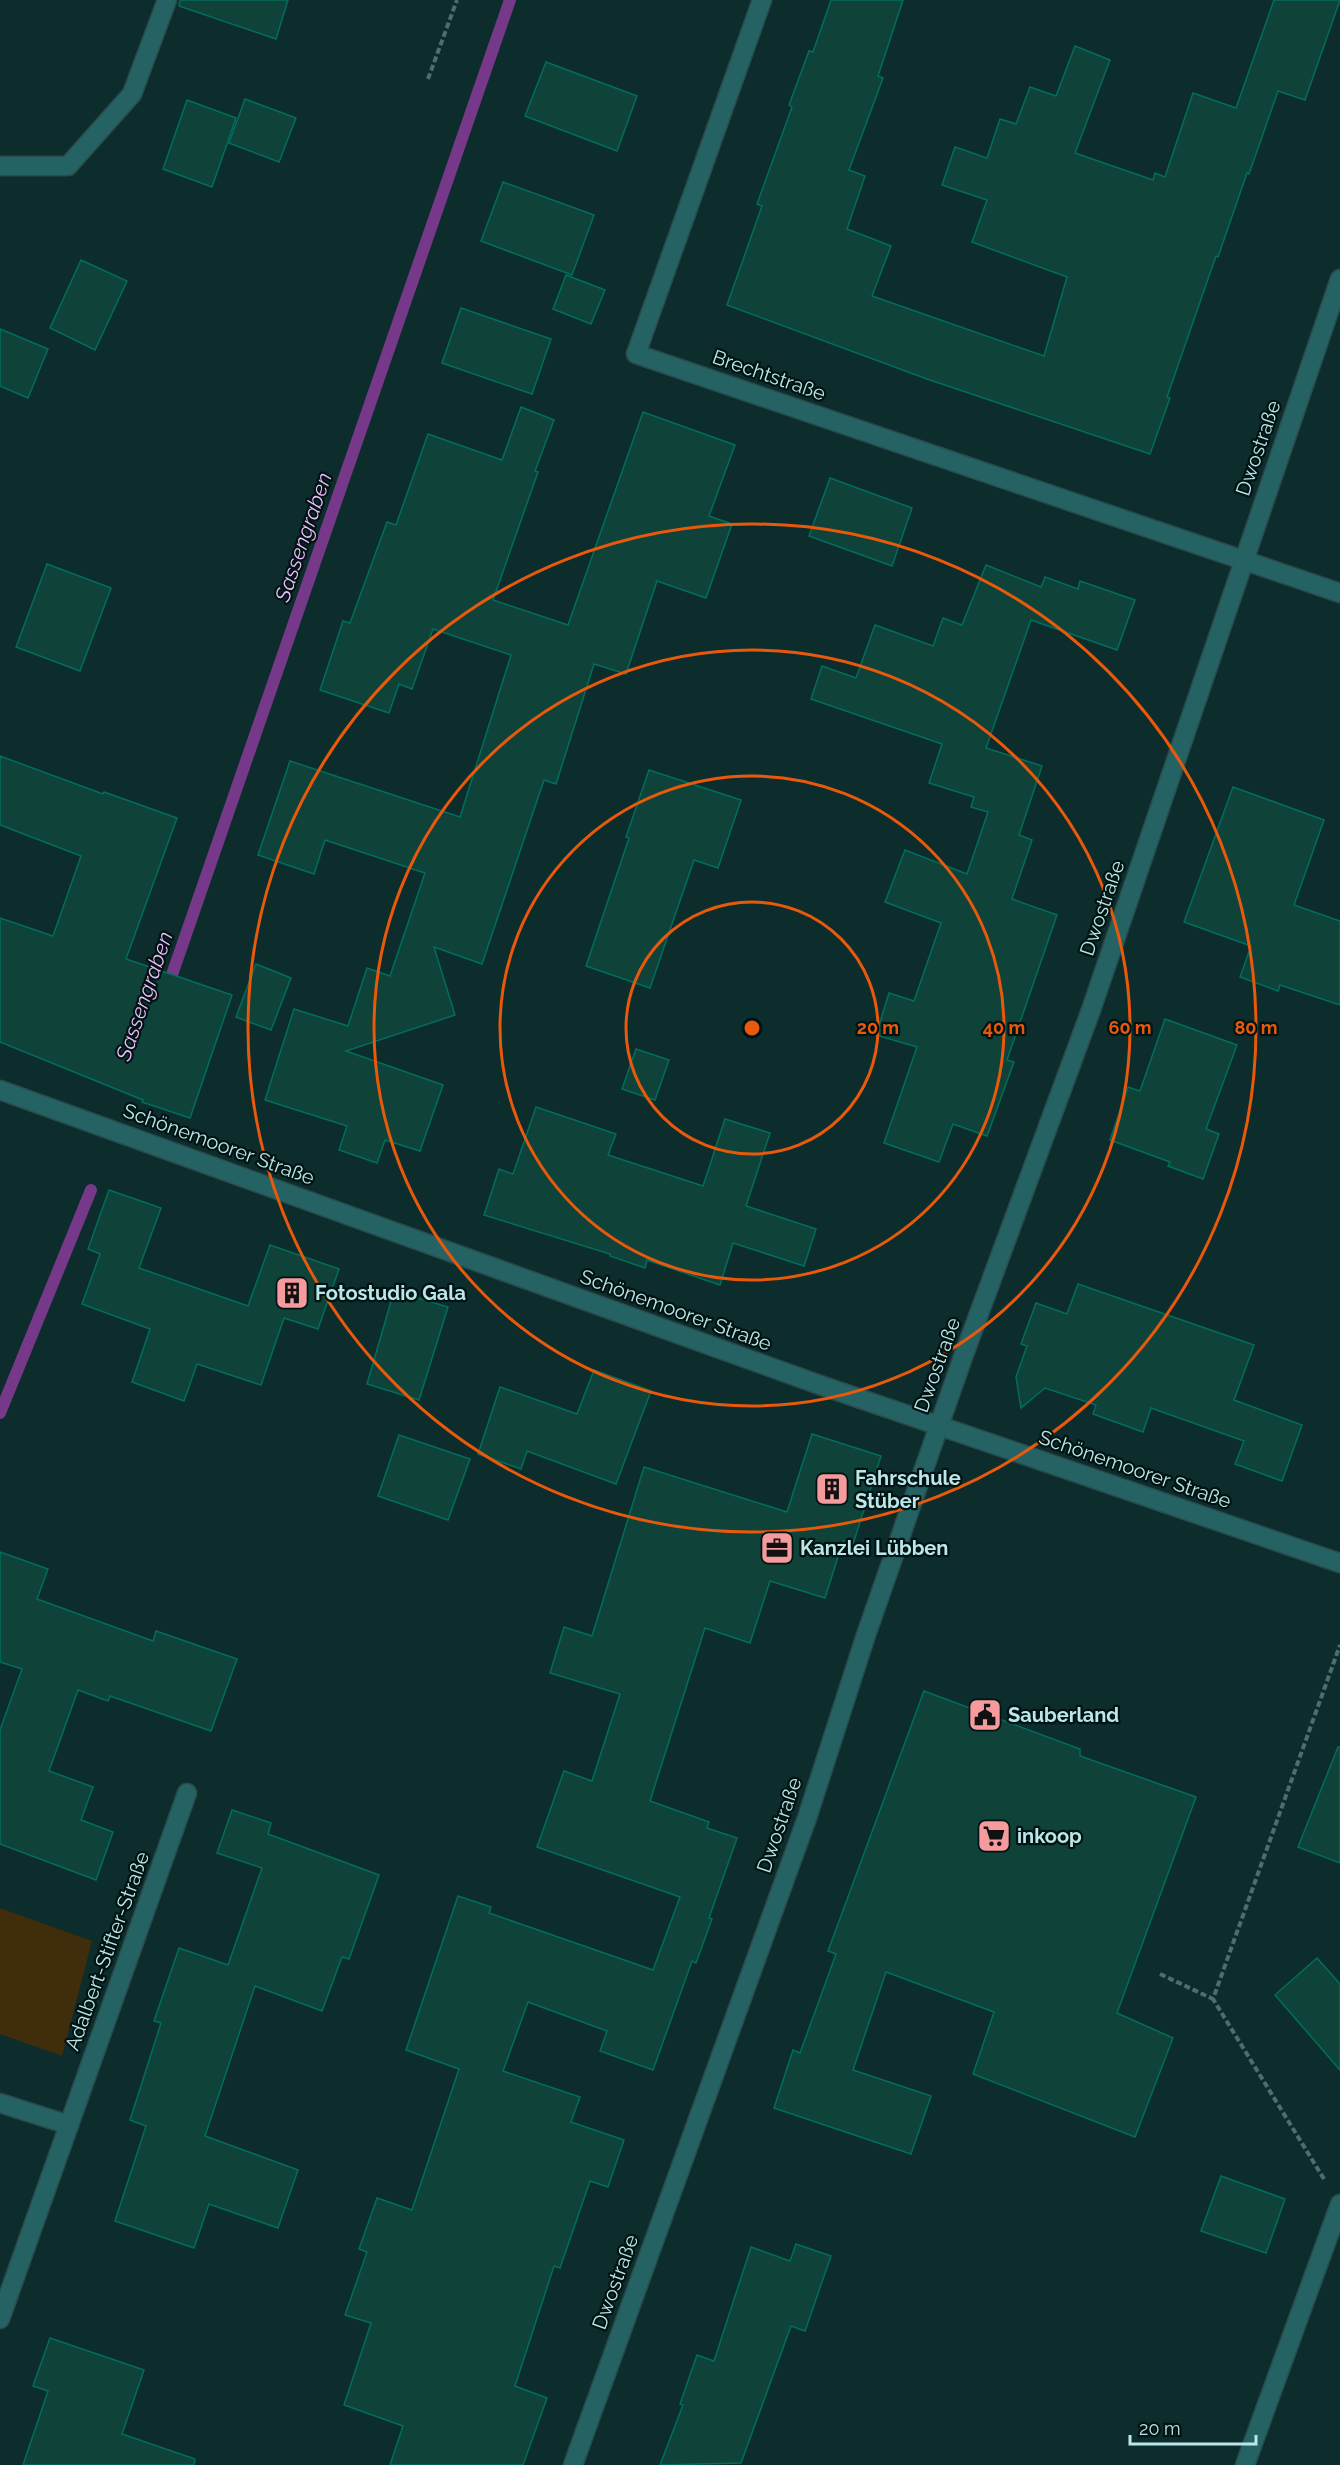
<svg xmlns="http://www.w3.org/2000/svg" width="1340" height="2465" font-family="Raleway,sans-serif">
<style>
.green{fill:#402d0b}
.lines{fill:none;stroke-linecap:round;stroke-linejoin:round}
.stream{stroke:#763888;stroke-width:12}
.building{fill:#0f4239;stroke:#006e5e;stroke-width:1.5}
.minor-casing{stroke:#294a4a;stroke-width:21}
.path{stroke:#4b6e6e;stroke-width:4;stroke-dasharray:6 3;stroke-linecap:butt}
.minor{stroke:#246264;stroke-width:18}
.ring{fill:none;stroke:#e8590c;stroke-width:3}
.labels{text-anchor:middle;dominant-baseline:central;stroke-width:4.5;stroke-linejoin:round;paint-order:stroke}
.street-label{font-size:20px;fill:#bce7e8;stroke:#011313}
.poi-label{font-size:20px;font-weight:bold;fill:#bce7e8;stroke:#011313;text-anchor:start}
.water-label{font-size:21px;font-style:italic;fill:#efbeff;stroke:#011313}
.centre{fill:#e8590c;stroke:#011313;stroke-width:3}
.ring-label{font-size:18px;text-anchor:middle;font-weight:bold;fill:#e8590c;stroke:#011313;stroke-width:4.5;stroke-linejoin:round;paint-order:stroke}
</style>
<rect width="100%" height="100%" fill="#0d2c2c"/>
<!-- green -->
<polygon class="green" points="0,1908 92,1941 62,2056 0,2034"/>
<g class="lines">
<!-- stream -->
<g class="stream">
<polyline points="167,989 510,0"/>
<polyline points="0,1413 91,1190"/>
</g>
</g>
<!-- building -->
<g class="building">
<polygon points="180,0 288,0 276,39 179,6"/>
<polygon points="831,0 903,0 878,76 883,78 849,170 865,176 847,229 891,246 872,296 1044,356 1067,277 972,242 987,200 942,185 955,147 987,158 1000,119 1016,124 1030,87 1056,96 1075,46 1110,60 1075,153 1153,180 1155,173 1165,177 1193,93 1236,108 1274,0 1340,0 1305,100 1278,91 1249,174 1247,173 1218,257 1216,256 1167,397 1170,398 1150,454 927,379 727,305 762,206 757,204 792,107 789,105 809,51 813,52"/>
<polygon points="546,62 637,96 617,151 525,116"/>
<polygon points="245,99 296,118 279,162 229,143"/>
<polygon points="187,100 236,118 212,187 163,169"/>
<polygon points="503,182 594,215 572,275 481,241"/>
<polygon points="81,260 127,281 95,350 50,328"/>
<polygon points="566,275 605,290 591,324 553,309"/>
<polygon points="461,308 551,339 532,394 442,363"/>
<polygon points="0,329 48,349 28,398 0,386"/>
<polygon points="521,407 554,420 535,471 538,472 493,600 568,625 643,412 735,445 709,516 732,524 706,598 657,581 626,674 594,664 556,784 544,780 482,964 434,947 455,1015 346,1051 443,1085 420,1151 385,1140 377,1163 339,1150 347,1126 265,1100 294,1009 348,1026 367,968 390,976 425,873 325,840 314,874 258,855 290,761 460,817 511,655 433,629 412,689 399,684 389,713 320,690 343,621 350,623 387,522 396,525 428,434 502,460"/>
<polygon points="830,478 912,508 892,566 809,536"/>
<polygon points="47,564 111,588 80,671 16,647"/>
<polygon points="986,565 1041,587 1045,577 1078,589 1080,581 1135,600 1117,650 1031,620 986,748 1042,766 1019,835 1032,840 1012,899 1057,915 1007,1060 1014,1062 987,1136 953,1124 939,1162 884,1143 917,1047 876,1035 889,993 914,1001 941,923 885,902 905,850 967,874 988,812 971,807 974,797 929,783 942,744 811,699 822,666 856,678 875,625 933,646 943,618 962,625"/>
<polygon points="0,756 103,794 104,792 177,818 126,959 232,995 190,1118 142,1102 143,1100 0,1042 0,918 53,936 81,856 0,825"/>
<polygon points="649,770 741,800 718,868 694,860 650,988 586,966 629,838 626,837"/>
<polygon points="1233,787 1324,820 1294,905 1340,921 1340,1005 1280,985 1278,991 1240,977 1251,946 1184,922"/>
<polygon points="256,964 291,978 271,1030 236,1017"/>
<polygon points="1165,1019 1237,1045 1206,1129 1219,1134 1203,1179 1168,1166 1170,1162 1110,1140 1128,1087 1140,1091"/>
<polygon points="636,1049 669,1060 655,1100 622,1089"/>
<polygon points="536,1107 616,1134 608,1155 703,1186 725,1119 770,1133 746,1206 816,1229 804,1266 733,1243 720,1285 647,1260 645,1268 610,1256 610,1254 484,1215 499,1169 513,1174"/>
<polygon points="109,1190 161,1208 139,1268 248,1306 270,1245 339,1269 318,1329 284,1318 261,1385 197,1364 184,1401 132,1382 150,1329 82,1304 100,1254 88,1249"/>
<polygon points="1078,1284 1254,1345 1234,1400 1302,1425 1282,1481 1235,1464 1244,1441 1151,1408 1143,1432 1093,1414 1096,1405 1045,1388 1021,1408 1016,1377 1027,1346 1021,1344 1036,1303 1067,1314"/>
<polygon points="394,1291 448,1307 419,1400 367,1384"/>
<polygon points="594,1370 651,1391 616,1484 527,1451 521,1469 478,1454 500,1387 577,1414"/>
<polygon points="812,1434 881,1456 853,1544 843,1541 825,1598 770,1581 750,1643 705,1628 650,1801 709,1822 707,1828 737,1838 709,1918 712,1919 696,1963 692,1961 653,2070 600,2051 607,2031 528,2002 503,2071 580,2097 571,2122 624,2140 608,2187 590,2181 560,2268 554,2266 515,2386 547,2398 523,2465 390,2465 403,2426 344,2405 371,2323 345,2315 367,2252 359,2249 377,2198 412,2210 459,2069 406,2050 458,1896 491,1907 489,1913 653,1970 680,1897 537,1847 564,1771 592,1781 620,1694 550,1673 564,1627 592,1636 644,1467 787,1512"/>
<polygon points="399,1435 470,1459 448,1520 378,1496"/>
<polygon points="0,1552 48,1569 37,1599 153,1641 156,1631 237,1659 211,1731 110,1696 108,1701 78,1690 49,1771 93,1787 81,1820 113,1832 96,1880 0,1844 0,1730 22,1669 0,1662"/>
<polygon points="924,1691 1080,1749 1080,1756 1196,1797 1117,2013 1173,2038 1135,2137 973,2074 994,2012 886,1972 853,2070 931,2096 911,2154 774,2108 793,2050 800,2053 836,1954 828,1951"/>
<polygon points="1338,1747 1340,1747 1340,1863 1298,1847"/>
<polygon points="232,1810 271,1823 268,1834 379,1875 349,1959 342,1957 322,2011 255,1986 205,2136 298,2170 278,2228 209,2204 194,2248 115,2221 146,2126 130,2120 161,2023 154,2021 179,1948 228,1965 262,1868 217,1853"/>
<polygon points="1317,1958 1340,1984 1340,2070 1275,1995"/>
<polygon points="1221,2176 1285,2199 1266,2253 1201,2231"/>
<polygon points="796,2244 831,2256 805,2331 791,2326 741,2463 660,2465 683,2405 680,2404 697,2355 714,2361 751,2247 790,2261"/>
<polygon points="50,2338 144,2370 122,2434 195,2459 194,2465 23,2465 48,2391 33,2386"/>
</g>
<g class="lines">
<defs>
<g id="minor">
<polyline points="762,0 636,354 1340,593"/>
<polyline points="0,166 68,166 132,94 167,0"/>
<polyline points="0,1090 820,1385 1340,1563"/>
<polyline points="0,2103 69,2125"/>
<polyline points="0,2319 187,1793"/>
<polyline points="573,2465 807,1818 866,1635 963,1357 1091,1010 1340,279"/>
<polyline points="1245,2465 1340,2204"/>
</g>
</defs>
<!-- minor casing -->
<use href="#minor" class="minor-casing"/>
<!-- path -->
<g class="path">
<polyline points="428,79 457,0"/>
<polyline points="1160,1974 1213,1999"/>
<polyline points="1324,2179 1213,1999 1340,1645"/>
</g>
<!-- minor -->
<use href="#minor" class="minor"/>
</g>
<!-- distance rings -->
<g class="ring">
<circle cx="752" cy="1028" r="126"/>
<circle cx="752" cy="1028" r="252"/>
<circle cx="752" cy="1028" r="378"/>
<circle cx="752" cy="1028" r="504"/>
</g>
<!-- icons -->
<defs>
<symbol id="building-square" viewBox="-11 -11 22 22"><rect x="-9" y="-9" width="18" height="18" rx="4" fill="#f59b9d" stroke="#011313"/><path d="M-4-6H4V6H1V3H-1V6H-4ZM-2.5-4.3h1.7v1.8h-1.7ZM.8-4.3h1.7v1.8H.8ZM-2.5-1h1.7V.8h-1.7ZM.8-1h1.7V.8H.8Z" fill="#111"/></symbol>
<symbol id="office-square" viewBox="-11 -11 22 22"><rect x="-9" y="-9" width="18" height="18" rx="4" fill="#f59b9d" stroke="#011313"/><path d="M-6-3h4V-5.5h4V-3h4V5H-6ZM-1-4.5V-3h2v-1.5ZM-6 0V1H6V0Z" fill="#111"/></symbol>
<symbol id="civic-square" viewBox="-11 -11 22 22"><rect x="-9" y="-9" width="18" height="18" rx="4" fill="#f59b9d" stroke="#011313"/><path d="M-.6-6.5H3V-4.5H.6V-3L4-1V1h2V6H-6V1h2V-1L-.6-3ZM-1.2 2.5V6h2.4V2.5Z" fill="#111"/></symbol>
<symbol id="supermarket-square" viewBox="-11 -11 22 22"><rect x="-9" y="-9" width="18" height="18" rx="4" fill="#f59b9d" stroke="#011313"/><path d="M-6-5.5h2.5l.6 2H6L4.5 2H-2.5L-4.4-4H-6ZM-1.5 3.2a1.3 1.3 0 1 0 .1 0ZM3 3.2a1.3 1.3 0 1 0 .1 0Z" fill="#111"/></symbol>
</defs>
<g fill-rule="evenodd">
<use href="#building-square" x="273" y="1274" width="38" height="38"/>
<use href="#building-square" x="813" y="1470" width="38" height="38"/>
<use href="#office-square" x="758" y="1529" width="38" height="38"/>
<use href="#civic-square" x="966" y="1696" width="38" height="38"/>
<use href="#supermarket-square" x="975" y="1817" width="38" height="38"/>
</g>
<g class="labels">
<!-- street labels -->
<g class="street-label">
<text transform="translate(769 375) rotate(19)">Brechtstraße</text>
<text transform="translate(1258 448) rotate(-71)">Dwostraße</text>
<text transform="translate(1102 908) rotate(-71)">Dwostraße</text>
<text transform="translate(219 1144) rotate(20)">Schönemoorer Straße</text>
<text transform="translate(676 1310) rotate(20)">Schönemoorer Straße</text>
<text transform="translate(937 1365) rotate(-70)">Dwostraße</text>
<text transform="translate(1135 1469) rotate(19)">Schönemoorer Straße</text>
<text transform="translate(779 1825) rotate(-71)">Dwostraße</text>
<text transform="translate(107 1951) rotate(-70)">Adalbert-Stifter-Straße</text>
<text transform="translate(615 2282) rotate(-70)">Dwostraße</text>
</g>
<!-- poi labels -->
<g class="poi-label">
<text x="315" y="1293">Fotostudio Gala</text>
<text x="855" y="1478">Fahrschule<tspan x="855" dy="23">Stüber</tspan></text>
<text x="800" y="1548">Kanzlei Lübben</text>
<text x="1008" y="1715">Sauberland</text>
<text x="1017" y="1836">inkoop</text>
</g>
<!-- water labels -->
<g class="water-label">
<text transform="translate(303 537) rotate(-71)">Sassengraben</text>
<text transform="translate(144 996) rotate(-71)">Sassengraben</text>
</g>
</g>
<circle cx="752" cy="1028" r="9" class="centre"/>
<g class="ring-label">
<text x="878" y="1034">20 m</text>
<text x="1004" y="1034">40 m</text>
<text x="1130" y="1034">60 m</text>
<text x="1256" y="1034">80 m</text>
</g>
<!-- scale -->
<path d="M1130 2435v9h126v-9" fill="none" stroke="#bce7e8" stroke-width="3"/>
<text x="1139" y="2435" font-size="18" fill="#bce7e8" stroke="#011313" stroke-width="4.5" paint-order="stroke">20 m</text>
</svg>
